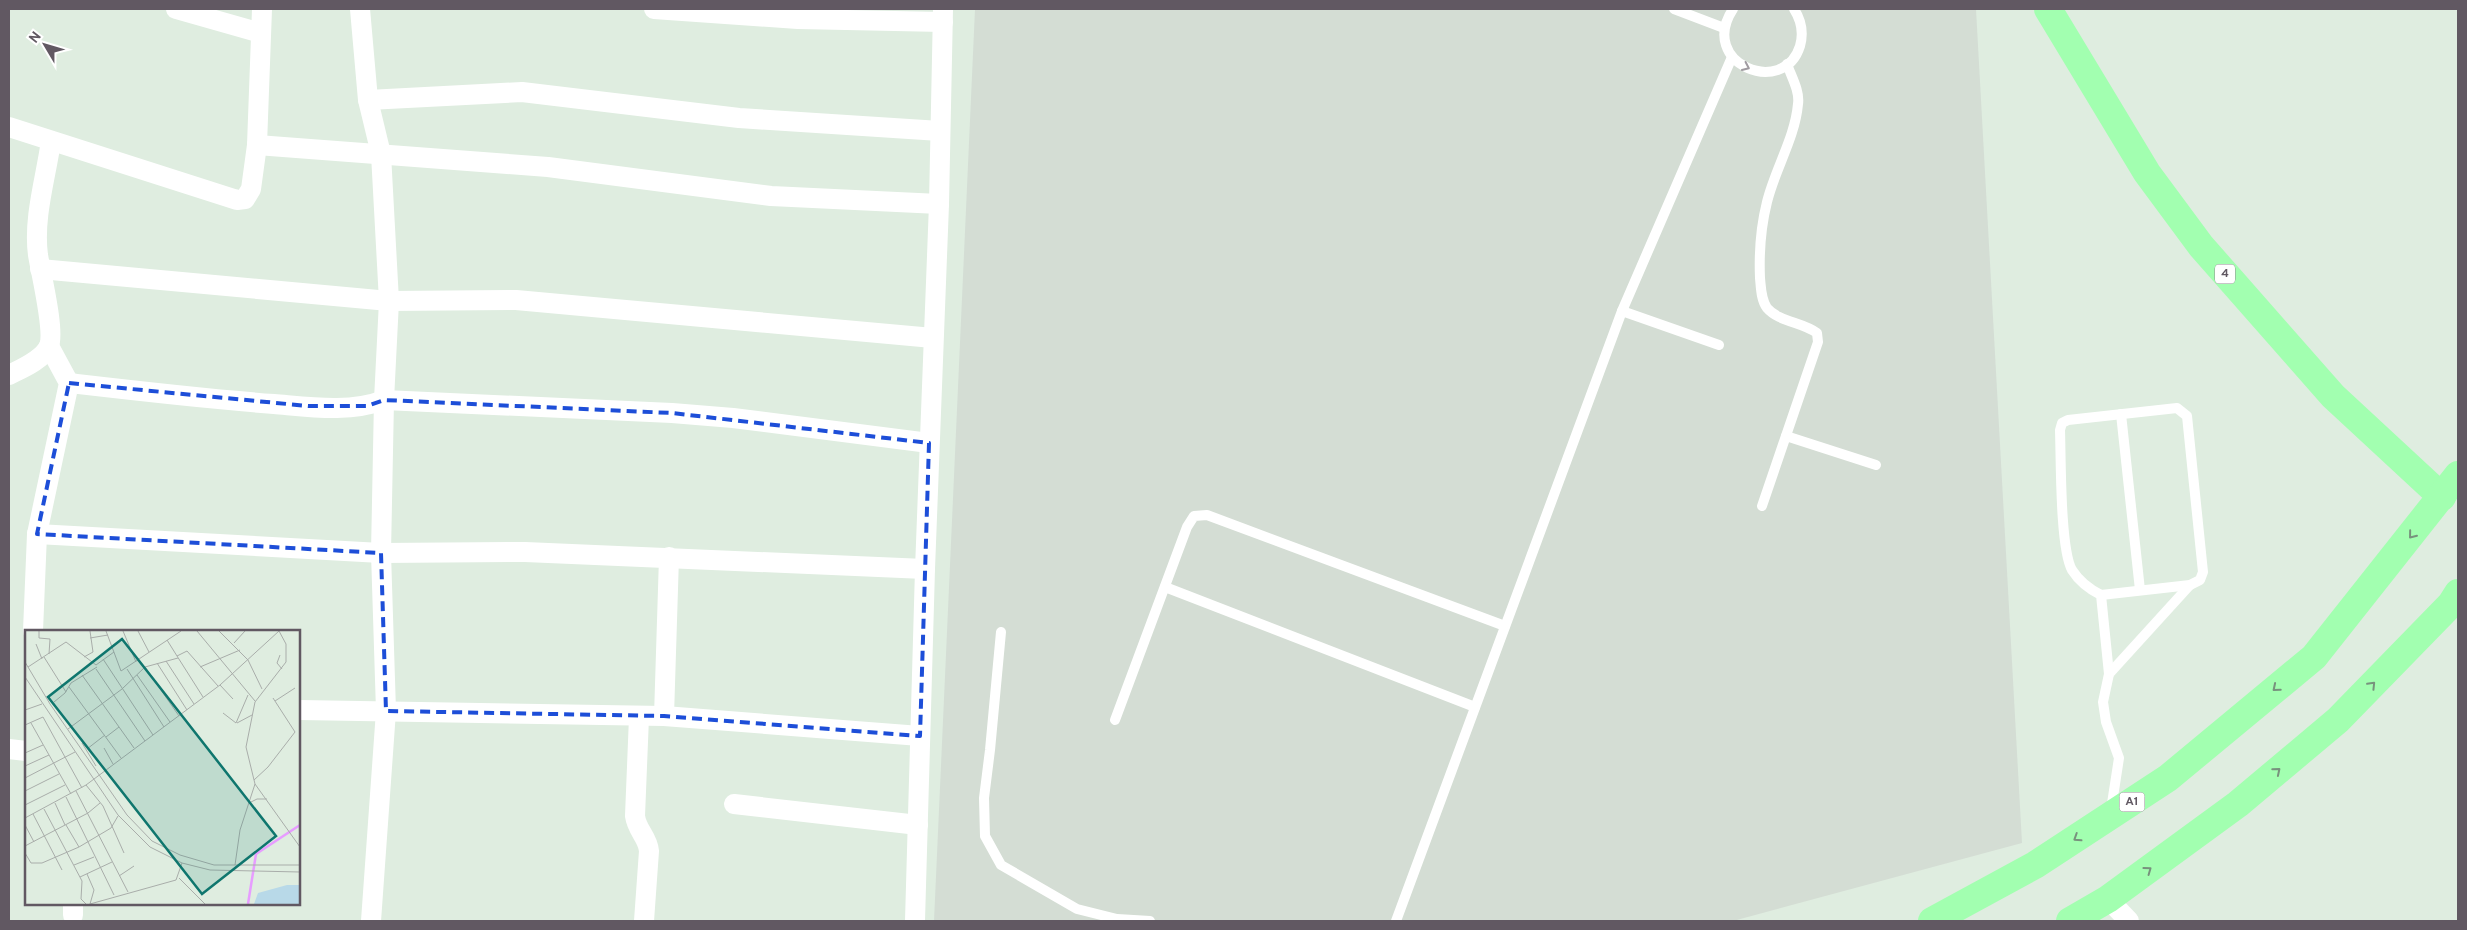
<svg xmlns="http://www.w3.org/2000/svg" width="2467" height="930" font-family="Overpass,sans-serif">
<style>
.industrial{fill:#d4ddd4}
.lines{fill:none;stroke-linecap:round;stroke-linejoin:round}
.lane{stroke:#fff;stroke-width:10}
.street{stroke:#fff;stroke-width:20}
.primary{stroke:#a2ffb0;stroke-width:28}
.oneway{stroke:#a09ba1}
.oneway2{stroke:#78927d}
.marked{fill:none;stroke:#1d4ed8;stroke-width:4;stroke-dasharray:10 6;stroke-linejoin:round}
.labels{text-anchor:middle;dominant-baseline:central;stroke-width:4;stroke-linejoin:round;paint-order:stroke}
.shield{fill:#fff;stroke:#908a91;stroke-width:1}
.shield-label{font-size:12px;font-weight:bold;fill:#615862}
.inset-river{fill:none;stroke:#e79dff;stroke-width:2.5}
.inset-road{fill:none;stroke:#a9adaa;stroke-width:1}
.view{fill:#0f766e;fill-opacity:0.15;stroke:#0f766e;stroke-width:2.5}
.inset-edge{fill:none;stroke:#615862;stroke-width:2.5}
</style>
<rect width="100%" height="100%" fill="#dfede0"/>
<!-- industrial -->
<polygon class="industrial" points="975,9 1976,9 2022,843 1733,921 934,921"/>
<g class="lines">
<!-- lane -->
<g class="lane">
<polyline points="1674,9 1724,28"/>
<path d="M 1733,9 C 1697,64 1784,98 1800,46 C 1804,32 1801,20 1794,9"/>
<polyline points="1622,311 1719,345"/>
<polyline points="2121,414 2140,590"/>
<polyline points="1786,436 1876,465"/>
<path d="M 1762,506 L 1818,342 L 1817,333 C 1802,322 1779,322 1767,308 C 1761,300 1761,288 1760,278 C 1759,254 1761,226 1767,202 C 1775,169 1795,138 1798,104 C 1800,91 1791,76 1787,64"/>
<polyline points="1165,587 1475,707"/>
<path d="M 2101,595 L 2190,585 L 2200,580 L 2203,572 L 2187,416 L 2177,408 L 2068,420 L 2062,423 L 2060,430 C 2061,458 2060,549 2072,570 C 2079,581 2089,589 2101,595 L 2109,674 L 2103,702 L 2106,722 L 2119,758 L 2111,810"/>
<polyline points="1001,632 990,750 984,798 985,836 1001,865 1077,909 1117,919 1150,921"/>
<polyline points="2109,674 2190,585"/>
<polyline points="1115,720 1187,527 1194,516 1207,515 1505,626"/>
<polyline points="1396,921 1622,311 1732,57"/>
</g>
<!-- street -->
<g class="street">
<polyline points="176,9 261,33"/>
<polyline points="360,9 368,100 381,154 389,301 384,400 381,553 386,711 371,921"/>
<polyline points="654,9 798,19 943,22"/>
<polyline points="368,100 522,92 739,118 940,131"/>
<polyline points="9,127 237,200 245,199 251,189 257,145 262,9"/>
<polyline points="257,145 548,167 771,196 939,204"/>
<polyline points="40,269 389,301 516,300 933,338"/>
<path d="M 9,375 C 21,369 43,360 49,346 C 55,331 41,274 38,255 C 33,218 46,177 51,141"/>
<path d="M 69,383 C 138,391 206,399 274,404 C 310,407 350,413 384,400 L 672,413 L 733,418 L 929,443"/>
<polyline points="37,534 381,553 525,552 925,569"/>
<polyline points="33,631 37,534 69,383 49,346"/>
<polyline points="299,710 664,716 920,736"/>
<polyline points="664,716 669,557"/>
<path d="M 639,717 L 635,816 C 637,831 648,837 649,851 L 644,921"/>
<polyline points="9,749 26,751"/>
<polyline points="734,804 918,825"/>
<polyline points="2108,899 2129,921"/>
<polyline points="73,915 73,904"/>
<polyline points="915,921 925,569 939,204 943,9"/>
</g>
<!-- primary -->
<g class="primary">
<polyline points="2048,9 2147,173 2201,246 2333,396 2442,497"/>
<polyline points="1932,921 2035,865 2168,778 2314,657 2458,475"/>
<polyline points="2070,921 2108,899 2238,804 2338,720 2451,604 2458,593"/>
</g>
</g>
<!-- one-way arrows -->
<defs><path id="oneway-chevron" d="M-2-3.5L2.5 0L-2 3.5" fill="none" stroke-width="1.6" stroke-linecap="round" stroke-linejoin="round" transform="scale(1.25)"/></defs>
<use class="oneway" href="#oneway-chevron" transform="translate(1746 67) rotate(25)"/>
<g class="oneway2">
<use href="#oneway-chevron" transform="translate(2412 535) rotate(129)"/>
<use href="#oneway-chevron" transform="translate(2372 685) rotate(-46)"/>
<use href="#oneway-chevron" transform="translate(2276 688) rotate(140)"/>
<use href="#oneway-chevron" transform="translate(2277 771) rotate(-40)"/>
<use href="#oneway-chevron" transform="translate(2077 838) rotate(147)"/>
<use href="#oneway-chevron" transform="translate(2148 870) rotate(-36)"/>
</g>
<!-- marked area -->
<path class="marked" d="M 69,383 L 308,406 L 367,406 L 384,400 L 672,413 L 929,443 L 920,736 L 664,716 L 386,711 L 381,553 L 37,534 Z"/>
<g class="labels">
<!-- shield labels -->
<g class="shield">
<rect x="2215" y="264.5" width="20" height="19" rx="4"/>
<rect x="2119.5" y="792.5" width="25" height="19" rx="4"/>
</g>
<g class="shield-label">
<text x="2225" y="274">4</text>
<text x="2132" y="802">A1</text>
</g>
</g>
<!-- overview -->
<g transform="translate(25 630)">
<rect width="275" height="275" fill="#dfede0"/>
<path d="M 262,255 L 275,255 L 275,274 L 229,274 L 233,263 Z" fill="#b8d9e8"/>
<path class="inset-river" d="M 223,274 L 231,224 L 275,195"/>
<path class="inset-road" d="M 14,1 L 14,8 L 25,9 L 24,24M 81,1 L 96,41 L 156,1M 98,1 L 111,32M 113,1 L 124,22M 172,1 L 230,71M 194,1 L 223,30 L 237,59M 254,1 L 261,14 L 261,32 L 230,72 L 221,117 L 230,154 L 275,217M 65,8 L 83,5M 142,10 L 152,26 L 162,21 L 193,56M 209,13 L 220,1M 11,14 L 17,29M 255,25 L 252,33 L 257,39M 152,26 L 178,67M 19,27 L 41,62M 59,27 L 68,22 L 65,1M 78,29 L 128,105M 141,31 L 169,74M 0,32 L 25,74 L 102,185 L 127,211 L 155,225 L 189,235 L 275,235M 132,33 L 162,80M 3,37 L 41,12 L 71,35 L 89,22M 120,37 L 154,86M 175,37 L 215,20M 71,39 L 120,111M 102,39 L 139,97M 57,45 L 109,118M 112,45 L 145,92M 0,47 L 93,185 L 125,217 L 157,233 L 185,240 L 275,242M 195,55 L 208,69M 44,57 L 96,128M 250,71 L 270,58M 29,72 L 40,63 L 46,53 L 72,37M 0,80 L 17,74M 198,83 L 211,93M 6,93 L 46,164M 211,93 L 223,65M 212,93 L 227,85M 0,95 L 18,87 L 57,158M 43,99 L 97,59 L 120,37 L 153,28M 81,107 L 94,97M 57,113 L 71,136M 79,118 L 88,134M 62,119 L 80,105M 0,123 L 18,115M 0,136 L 24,125M 0,148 L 50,122M 229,150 L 243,137 L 270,102 L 248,68M 61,155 L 78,176 L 99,223M 0,161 L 34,144M 51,161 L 103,262M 41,167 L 89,265M 30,173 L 40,195M 224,173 L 232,169 L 242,169M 0,175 L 40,155M 19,179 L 57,251 L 56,269 L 61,274M 8,184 L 37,240M 0,188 L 61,155 L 195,55 L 254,1M 0,195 L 9,212M 41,195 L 54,217 L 86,198 L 93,186M 0,216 L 63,183 L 75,173M 0,223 L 6,233 L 17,233 L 54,217M 49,235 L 69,227M 210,235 L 215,200 L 230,154M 62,244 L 69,260 L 65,274M 94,246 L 109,236M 55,247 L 87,232M 154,248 L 180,274M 65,274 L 151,250 L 157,233"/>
<path class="view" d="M 97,9 L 251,206 L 177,264 L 23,67 Z"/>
<rect width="275" height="275" class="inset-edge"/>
</g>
<!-- border -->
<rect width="2467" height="930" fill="none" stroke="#615862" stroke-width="20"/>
<!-- north arrow -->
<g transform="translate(45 45) rotate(308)" stroke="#ffffff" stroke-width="4" paint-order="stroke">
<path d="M0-4L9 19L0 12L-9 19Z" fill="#615862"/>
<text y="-8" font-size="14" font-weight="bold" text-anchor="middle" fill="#615862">N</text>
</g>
</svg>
